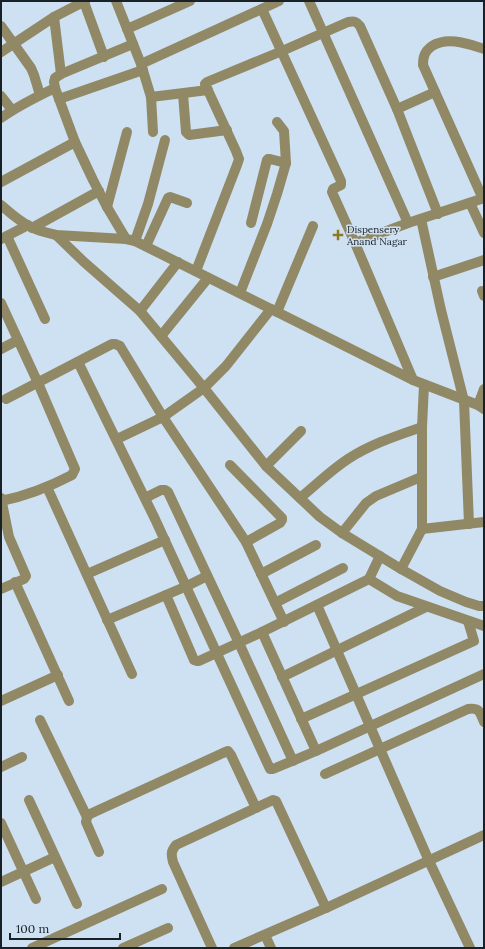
<svg xmlns="http://www.w3.org/2000/svg" width="485" height="949" font-family="Lora,serif">
<style>
.lines{fill:none;stroke-linecap:round;stroke-linejoin:round}
.minor{stroke:#918965;stroke-width:10}
.poi-dot{fill:#8d7a1f;stroke:#cee1f3;stroke-width:1.5}
.labels{text-anchor:middle;dominant-baseline:central;stroke-width:3;stroke-linejoin:round;paint-order:stroke}
.poi-label{font-size:10px;fill:#192026;stroke:#cee1f3;text-anchor:start}
</style>
<rect width="100%" height="100%" fill="#cee1f3"/>
<g class="lines">
<!-- minor -->
<g class="minor">
<polyline points="116,1 141,64 151,97 153,132"/>
<polyline points="309,1 408,223"/>
<polyline points="84,2 104,57"/>
<polyline points="262,9 341,181 341,185 333,189 332,192 355,243 413,380"/>
<polyline points="54,17 61,74"/>
<polyline points="1,26 31,68 34,75 40,95"/>
<polyline points="127,29 190,1"/>
<polyline points="1,52 54,17 85,1"/>
<polyline points="141,64 279,1"/>
<polyline points="183,94 186,132 189,135 227,130"/>
<polyline points="1,96 12,110"/>
<polyline points="151,97 208,90"/>
<polyline points="59,99 143,70"/>
<polyline points="397,109 435,92"/>
<path d="M 1,118 C 18,106 36,97 55,88"/>
<polyline points="277,122 284,131 286,163"/>
<polyline points="1,182 75,142"/>
<path d="M 483,199 L 423,65 C 423,56 425,51 432,46 C 448,36 468,44 484,49"/>
<polyline points="470,203 484,233"/>
<path d="M 1,205 C 10,213 20,222 31,227 C 39,231 48,233 56,235 L 126,239 L 135,241 L 413,380 L 478,405 L 484,409"/>
<polyline points="107,207 127,132"/>
<polyline points="421,219 441,310 464,401 469,524"/>
<polyline points="32,228 99,191"/>
<polyline points="56,235 84,262 140,311 204,388 266,466 320,517 342,533 401,569 440,591 466,602 479,606 484,606"/>
<polyline points="7,236 45,319"/>
<polyline points="1,239 28,225"/>
<polyline points="126,239 107,207 93,180 75,142 55,88 54,82 55,78 61,74 133,44"/>
<polyline points="135,241 148,204 165,140"/>
<polyline points="355,243 408,223 484,198"/>
<polyline points="146,246 168,198 170,197 187,203"/>
<path d="M 196,271 L 237,165 L 239,159 L 236,151 L 205,84 L 207,82 L 282,51 L 348,22 C 354,21 356,21 360,26 L 397,109 L 438,214"/>
<polyline points="433,277 484,260"/>
<polyline points="482,291 484,296"/>
<polyline points="240,293 267,224 277,194 286,163 270,159 268,159 267,160 251,223"/>
<path d="M 1,303 L 38,383 L 75,469 L 72,475 C 49,487 26,496 1,501"/>
<polyline points="140,311 178,262"/>
<polyline points="277,312 313,226"/>
<polyline points="161,336 208,278"/>
<polyline points="1,349 18,340"/>
<polyline points="78,362 155,519 270,769 273,769 316,751 484,674"/>
<polyline points="6,399 112,344 115,344 120,346 163,417 246,542 284,622"/>
<polyline points="478,405 484,389"/>
<polyline points="117,439 163,417 204,388 226,366 271,309"/>
<polyline points="230,465 282,518 282,520 280,523 246,542"/>
<polyline points="266,466 301,431"/>
<polyline points="47,487 132,674"/>
<polyline points="1,498 9,537 26,576 24,579 1,589"/>
<polyline points="145,498 161,490 165,490 168,492 239,643 293,761"/>
<path d="M 300,498 C 316,485 331,470 348,459 C 371,444 396,436 422,427"/>
<polyline points="422,529 484,522"/>
<polyline points="342,533 366,503 376,496 421,477"/>
<polyline points="401,569 422,529 422,427 424,385"/>
<polyline points="87,574 165,540"/>
<polyline points="261,574 316,545"/>
<polyline points="369,579 397,596 484,626"/>
<polyline points="15,582 69,701"/>
<polyline points="166,595 194,660 197,661 199,661 262,632 369,579 380,556"/>
<polyline points="275,603 343,568"/>
<polyline points="317,605 429,861 470,948"/>
<polyline points="107,620 187,586 207,576"/>
<polyline points="262,632 316,751"/>
<polyline points="282,677 426,607"/>
<polyline points="1,701 58,675"/>
<polyline points="301,719 474,641 468,621"/>
<polyline points="40,720 87,817"/>
<polyline points="1,767 22,757"/>
<path d="M 325,774 L 468,709 C 480,707 480,713 484,722"/>
<polyline points="29,800 77,904"/>
<polyline points="1,823 36,899"/>
<polyline points="99,852 86,822 87,817 90,814 223,753 228,751 231,755 256,808"/>
<polyline points="1,882 55,857"/>
<polyline points="265,935 271,948"/>
<polyline points="32,948 162,889"/>
<polyline points="123,948 168,928"/>
<path d="M 212,948 L 173,862 C 171,854 171,851 176,845 L 273,800 L 276,801 L 326,908"/>
<polyline points="234,948 326,908 484,835"/>
</g>
</g>
<!-- markers -->
<path class="poi-dot" d="M336 229h4v4h4v4h-4v4h-4v-4h-4v-4h4z"/>
<g class="labels">
<!-- poi labels -->
<g class="poi-label">
<text x="347" y="229">Dispensery<tspan x="347" dy="12">Anand Nagar</tspan></text>
</g>
</g>
<!-- border -->
<rect width="485" height="949" fill="none" stroke="#192026" stroke-width="4"/>
<!-- scale -->
<path d="M10 933v6h110v-6" fill="none" stroke="#192026" stroke-width="2"/>
<text x="16" y="933" font-size="12" fill="#192026" stroke="#cee1f3" stroke-width="3" paint-order="stroke">100 m</text>
</svg>
